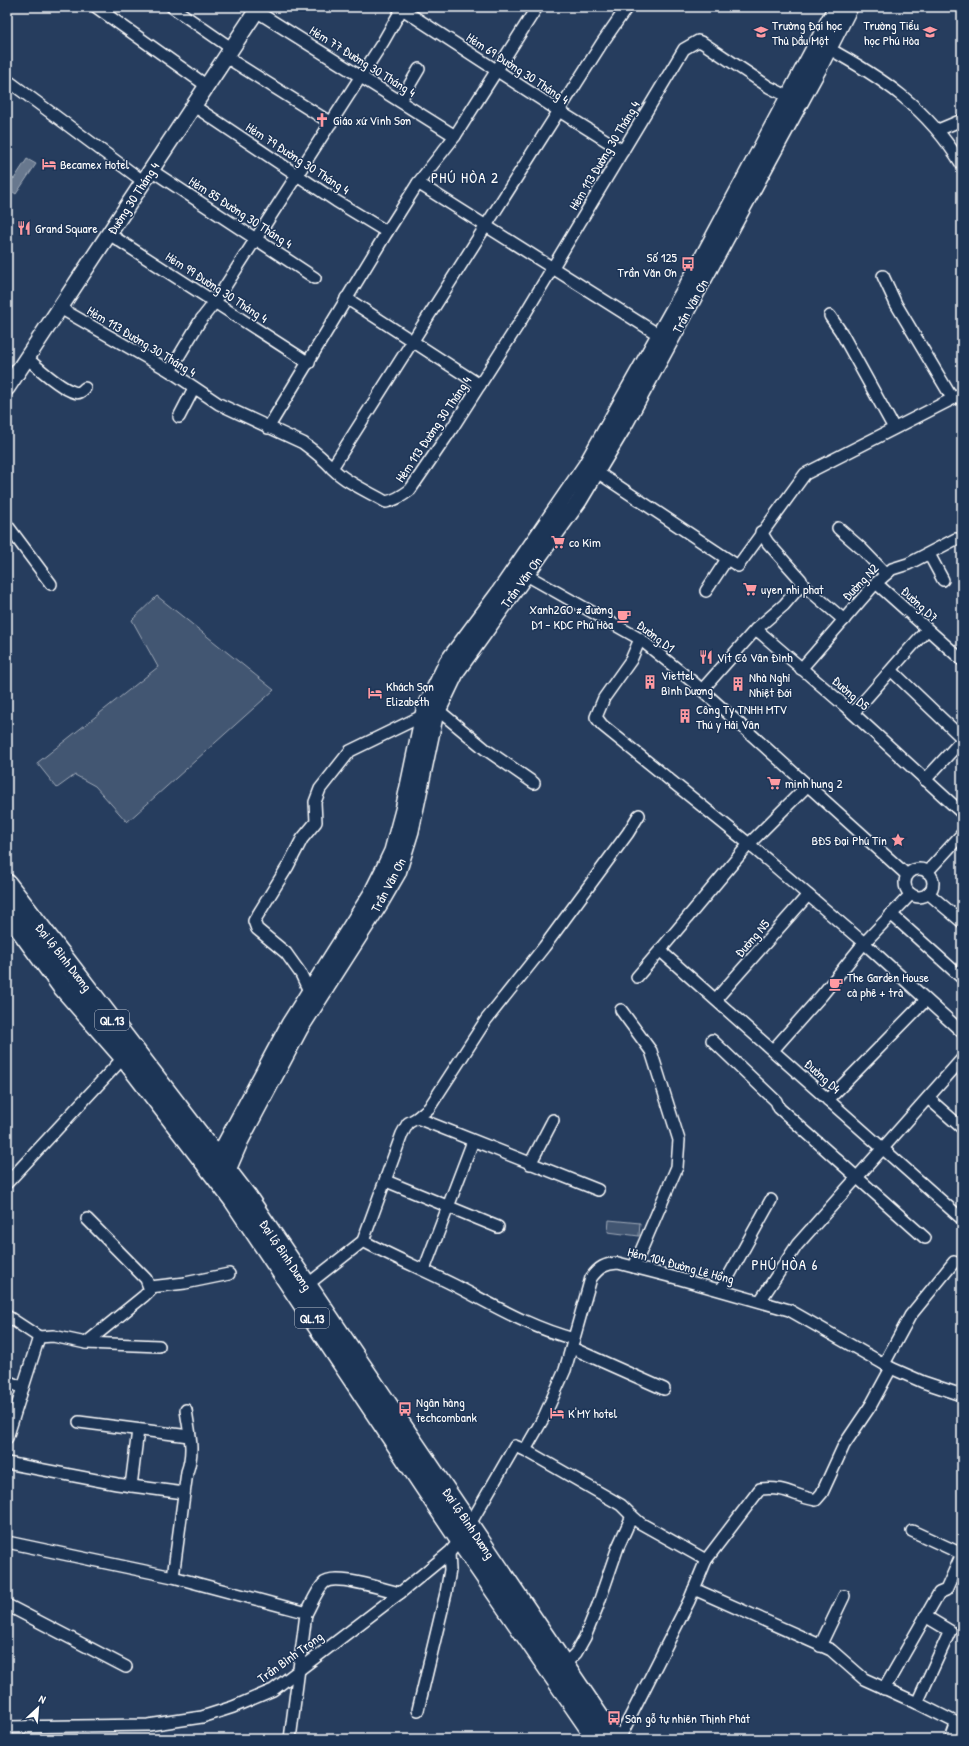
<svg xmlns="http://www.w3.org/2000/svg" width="969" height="1746" font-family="'Patrick Hand',sans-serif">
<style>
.green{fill:#425672;stroke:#a0aab8}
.water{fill:#67788e;stroke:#a4aebb}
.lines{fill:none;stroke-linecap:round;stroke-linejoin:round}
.street-casing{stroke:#fff;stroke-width:14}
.secondary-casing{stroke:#fff;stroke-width:18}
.highway-casing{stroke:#fff;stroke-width:22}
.street{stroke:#1d3557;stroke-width:11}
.secondary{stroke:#1d3557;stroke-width:15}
.highway{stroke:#1d3557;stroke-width:19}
.labels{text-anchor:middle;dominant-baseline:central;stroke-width:3;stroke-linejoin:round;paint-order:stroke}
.shield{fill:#1d3557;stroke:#bbc2cd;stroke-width:1}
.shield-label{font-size:12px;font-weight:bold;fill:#fff}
.poi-label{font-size:13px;fill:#fff;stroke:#1d3557;text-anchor:start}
.street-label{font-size:13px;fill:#fff;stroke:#1d3557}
.quarter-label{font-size:15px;letter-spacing:1px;fill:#fff;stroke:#1d3557}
</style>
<rect width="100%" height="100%" fill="#263d5e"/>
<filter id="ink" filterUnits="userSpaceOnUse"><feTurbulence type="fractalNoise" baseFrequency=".025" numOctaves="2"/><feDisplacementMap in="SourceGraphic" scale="8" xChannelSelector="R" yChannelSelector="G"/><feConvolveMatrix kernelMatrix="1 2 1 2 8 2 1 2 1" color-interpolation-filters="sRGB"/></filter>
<g filter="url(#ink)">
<!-- green -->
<g class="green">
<polygon points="157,596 274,690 127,822 95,786 75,775 57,788 37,763 158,667 132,620"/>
<polygon points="609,1220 640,1223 639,1236 608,1232"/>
</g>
<!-- water -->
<polygon class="water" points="27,159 36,164 16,194 7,188 7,175 14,179"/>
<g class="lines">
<defs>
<g id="street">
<polyline points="96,7 207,86"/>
<polyline points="172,7 231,48"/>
<polyline points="399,7 559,111 623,151"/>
<polyline points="256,11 455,136"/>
<path d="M 824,46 C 881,77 927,107 962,165"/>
<polyline points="226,57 331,123"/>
<polyline points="7,80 144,182"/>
<polyline points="400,101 419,69"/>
<polyline points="194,106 336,201 387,232"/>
<polyline points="938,130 962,120"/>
<polyline points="151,170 315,278"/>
<polyline points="418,183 659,335"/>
<polyline points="109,234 309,363"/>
<polyline points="883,276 896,304 952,398"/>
<polyline points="346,298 480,385"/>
<path d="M 60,308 L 170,371 L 219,404 L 303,443 C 314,451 324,459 333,469 C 347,483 369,492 386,502 C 396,500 402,496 410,490 L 451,430 L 520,322 L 684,49 L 698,41 L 703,43 L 769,87 L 789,97"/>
<polyline points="830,316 841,332 894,428"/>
<path d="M 27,358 C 38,368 61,389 74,392 C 79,394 82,391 85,388"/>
<polyline points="170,371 200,321 215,302 383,42 403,7"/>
<polyline points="179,417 194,388"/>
<polyline points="268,428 387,232 418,183 455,136 537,7"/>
<polyline points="332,468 602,43 627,7"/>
<polyline points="597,472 738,566 805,474 962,394"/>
<polyline points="7,525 51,584"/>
<polyline points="838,528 862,549 886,574"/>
<polyline points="929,554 943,580"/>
<polyline points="521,572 640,639 693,682 907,875"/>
<polyline points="876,583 962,660"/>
<polyline points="802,584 844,620"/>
<polyline points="706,591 727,559"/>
<polyline points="756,629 845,706 962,813"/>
<polyline points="640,639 631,660 604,698 596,717 602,725 749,844 807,786"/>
<polyline points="801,669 874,585 892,569 908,564 956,539"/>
<polyline points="892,671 962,738"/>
<polyline points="702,690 756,629 784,605 802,584 801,580 768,543 761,532"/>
<polyline points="438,710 485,749 534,783"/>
<path d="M 853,713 C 878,686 901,657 927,630"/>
<polyline points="925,780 962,740"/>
<circle cx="919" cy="883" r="14"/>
<polyline points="927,872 962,834"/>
<polyline points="928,893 962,922"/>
<polyline points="911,894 864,943 962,1032"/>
<polyline points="891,914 962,978"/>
<polyline points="637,977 662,948"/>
<polyline points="315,995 309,991 301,974 286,953 257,929 254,921 288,866 302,839 316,822 315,802 320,789 350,751 422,716"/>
<polyline points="716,999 808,895"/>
<polyline points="621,1010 651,1051 679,1140 677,1167 634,1267"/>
<polyline points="712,1040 776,1101 779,1108 925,1238"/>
<polyline points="773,1050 822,995 864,943 749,844 662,948 664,954 962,1219"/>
<polyline points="928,1098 962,1128"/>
<polyline points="828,1100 926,1000"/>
<polyline points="417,1118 598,1190"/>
<polyline points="530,1164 553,1120"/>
<polyline points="386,1181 498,1227"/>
<polyline points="7,1183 124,1057"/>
<polyline points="363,1241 402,1134 408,1123 417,1118 429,1108 486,1020 544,947 628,833 639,815"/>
<polyline points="424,1270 473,1141"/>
<path d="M 307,1285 L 363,1241 C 393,1257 424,1270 454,1285 C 495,1306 529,1327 574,1339"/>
<polyline points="150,1287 185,1283 229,1274"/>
<polyline points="721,1290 771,1200"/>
<polyline points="760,1301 797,1245 962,1059"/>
<polyline points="7,1316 39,1337 53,1336 86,1343 159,1346"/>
<polyline points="86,1343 144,1296 150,1290 146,1279 87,1219"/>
<polyline points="572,1348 664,1389"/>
<polyline points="884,1364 910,1316 954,1262"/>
<polyline points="7,1381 23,1388"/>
<polyline points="79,1422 189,1436"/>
<polyline points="7,1438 39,1337"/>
<polyline points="525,1450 621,1505 632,1516"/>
<polyline points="7,1463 117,1484 184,1493"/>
<polyline points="131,1486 138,1430"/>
<path d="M 470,1524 L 515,1446 L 525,1450 L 544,1417 L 565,1370 L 591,1278 C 599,1267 605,1264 618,1263 L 680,1279 L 789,1310 L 891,1368 L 923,1382 L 962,1395"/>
<polyline points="912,1531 962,1554"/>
<polyline points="7,1542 173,1577 304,1612 306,1614 290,1739"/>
<path d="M 173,1577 L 187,1472 C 195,1450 189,1432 186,1410"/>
<polyline points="694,1589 831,1650 864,1679 917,1703"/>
<polyline points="7,1605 126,1667"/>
<path d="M 306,1614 C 311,1605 316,1592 323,1584 C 333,1572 385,1590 400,1593"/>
<polyline points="925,1616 950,1631 917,1703 955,1722 956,1725 951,1739"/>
<polyline points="820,1646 844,1596"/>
<polyline points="563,1666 576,1653 585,1637 598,1605 618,1547 632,1516 640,1523 706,1560"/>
<polyline points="884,1689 939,1593 946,1590 962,1554"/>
<polyline points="418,1710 446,1593 450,1570 449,1553"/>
<polyline points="7,1727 148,1725 202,1717 233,1707 273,1690 400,1593 450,1552 460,1540"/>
<path d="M 619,1739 L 689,1601 L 706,1560 L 760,1489 C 786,1486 793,1496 816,1500 L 822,1493 L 844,1445 L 871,1405 L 891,1368"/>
</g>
<g id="secondary">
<polyline points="7,388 259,7"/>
<polyline points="218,1157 289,1024 371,894 383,870 392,851 403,810 424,710 447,662 497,595 586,465 694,273 836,7"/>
<polyline points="228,1170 241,1140 300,1029 380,904 398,873 411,831 435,717 457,671 579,501 624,426 818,70 850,7"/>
</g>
<g id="highway">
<polyline points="7,884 247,1197 614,1739"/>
<polyline points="7,911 61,985 124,1057 233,1199 460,1540 597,1739"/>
</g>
</defs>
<!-- street casing -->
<use href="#street" class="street-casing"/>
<!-- secondary casing -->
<use href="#secondary" class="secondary-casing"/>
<!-- highway casing -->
<use href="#highway" class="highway-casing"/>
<!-- street -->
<use href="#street" class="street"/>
<!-- secondary -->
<use href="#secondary" class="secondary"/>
<!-- highway -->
<use href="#highway" class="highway"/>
</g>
</g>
<!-- icons -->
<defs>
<symbol id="university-bare" viewBox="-9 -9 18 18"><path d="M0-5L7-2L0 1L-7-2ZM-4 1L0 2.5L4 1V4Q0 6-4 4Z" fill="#ff9aa2" stroke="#1d3557" stroke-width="2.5" paint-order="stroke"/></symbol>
<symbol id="school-bare" viewBox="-9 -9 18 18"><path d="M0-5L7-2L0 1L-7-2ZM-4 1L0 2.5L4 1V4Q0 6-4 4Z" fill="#ff9aa2" stroke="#1d3557" stroke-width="2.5" paint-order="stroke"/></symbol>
<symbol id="church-bare" viewBox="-9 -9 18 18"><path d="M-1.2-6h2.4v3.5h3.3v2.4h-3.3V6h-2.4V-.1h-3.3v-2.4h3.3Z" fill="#ff9aa2" stroke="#1d3557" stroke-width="2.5" paint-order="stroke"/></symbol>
<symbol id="hotel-bare" viewBox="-9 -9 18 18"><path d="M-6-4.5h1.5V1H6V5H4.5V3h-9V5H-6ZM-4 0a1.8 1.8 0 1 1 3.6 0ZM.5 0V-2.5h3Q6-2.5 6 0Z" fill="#ff9aa2" stroke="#1d3557" stroke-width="2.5" paint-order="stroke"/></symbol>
<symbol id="restaurant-bare" viewBox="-9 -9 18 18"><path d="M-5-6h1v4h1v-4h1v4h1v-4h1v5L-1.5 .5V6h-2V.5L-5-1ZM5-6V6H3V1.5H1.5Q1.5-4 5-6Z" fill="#ff9aa2" stroke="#1d3557" stroke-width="2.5" paint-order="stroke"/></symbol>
<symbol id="bus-bare" viewBox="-9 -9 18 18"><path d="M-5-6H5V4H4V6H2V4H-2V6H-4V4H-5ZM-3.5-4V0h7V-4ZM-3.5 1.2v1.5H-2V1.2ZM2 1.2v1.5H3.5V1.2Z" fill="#ff9aa2" stroke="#1d3557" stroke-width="2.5" paint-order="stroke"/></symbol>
<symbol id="supermarket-bare" viewBox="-9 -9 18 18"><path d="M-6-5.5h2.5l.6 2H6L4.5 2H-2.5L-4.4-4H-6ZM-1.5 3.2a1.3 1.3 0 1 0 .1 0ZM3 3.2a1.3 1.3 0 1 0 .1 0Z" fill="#ff9aa2" stroke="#1d3557" stroke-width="2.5" paint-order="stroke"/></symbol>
<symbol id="cafe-bare" viewBox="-9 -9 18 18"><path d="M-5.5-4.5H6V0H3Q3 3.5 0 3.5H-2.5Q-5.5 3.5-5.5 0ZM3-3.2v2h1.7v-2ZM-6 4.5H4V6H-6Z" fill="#ff9aa2" stroke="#1d3557" stroke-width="2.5" paint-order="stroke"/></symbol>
<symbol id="building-bare" viewBox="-9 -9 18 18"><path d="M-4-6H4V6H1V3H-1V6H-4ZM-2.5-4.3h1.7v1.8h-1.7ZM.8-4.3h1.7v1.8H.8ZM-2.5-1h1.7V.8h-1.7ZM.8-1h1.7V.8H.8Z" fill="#ff9aa2" stroke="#1d3557" stroke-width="2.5" paint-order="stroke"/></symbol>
<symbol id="sight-bare" viewBox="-9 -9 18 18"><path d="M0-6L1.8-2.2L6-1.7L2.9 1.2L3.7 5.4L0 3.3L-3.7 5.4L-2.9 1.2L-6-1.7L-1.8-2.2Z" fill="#ff9aa2" stroke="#1d3557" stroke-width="2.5" paint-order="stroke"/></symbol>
</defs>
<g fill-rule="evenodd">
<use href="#university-bare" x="751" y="22" width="20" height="20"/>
<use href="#school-bare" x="920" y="22" width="20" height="20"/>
<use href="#church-bare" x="312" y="110" width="20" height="20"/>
<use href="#hotel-bare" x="39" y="154" width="20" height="20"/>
<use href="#restaurant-bare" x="14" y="218" width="20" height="20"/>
<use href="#bus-bare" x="678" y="254" width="20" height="20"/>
<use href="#supermarket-bare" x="548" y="532" width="20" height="20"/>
<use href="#supermarket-bare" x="740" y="579" width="20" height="20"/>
<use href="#cafe-bare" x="614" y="606" width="20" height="20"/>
<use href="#restaurant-bare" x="696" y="647" width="20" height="20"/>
<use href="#building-bare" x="640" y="672" width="20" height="20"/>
<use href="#building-bare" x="728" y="674" width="20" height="20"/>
<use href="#hotel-bare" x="365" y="683" width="20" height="20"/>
<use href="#building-bare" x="675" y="706" width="20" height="20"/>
<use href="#supermarket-bare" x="764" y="773" width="20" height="20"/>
<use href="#sight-bare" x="888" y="830" width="20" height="20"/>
<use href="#cafe-bare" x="826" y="974" width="20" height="20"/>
<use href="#bus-bare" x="395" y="1399" width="20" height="20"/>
<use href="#hotel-bare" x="547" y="1403" width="20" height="20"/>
<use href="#bus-bare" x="604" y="1708" width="20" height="20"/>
</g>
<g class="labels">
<!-- shield labels -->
<g class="shield">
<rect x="95" y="1010" width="34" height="20" rx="3"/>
<rect x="295" y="1308" width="34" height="20" rx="3"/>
</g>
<g class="shield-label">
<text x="112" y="1020">QL.13</text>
<text x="312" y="1318">QL.13</text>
</g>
<!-- poi labels -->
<g class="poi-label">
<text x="772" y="25">Trường Đại học<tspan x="772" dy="15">Thủ Dầu Một</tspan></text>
<text x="919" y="25" text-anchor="end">Trường Tiểu<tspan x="919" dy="15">học Phú Hòa</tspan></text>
<text x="333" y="120">Giáo xứ Vinh Sơn</text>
<text x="60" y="164">Becamex Hotel</text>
<text x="35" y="228">Grand Square</text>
<text x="677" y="257" text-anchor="end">Số 125<tspan x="677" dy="15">Trần Văn Ơn</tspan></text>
<text x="569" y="542">co Kim</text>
<text x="761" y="589">uyen nhi phat</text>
<text x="613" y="609" text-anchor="end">Xanh2GO # đường<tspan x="613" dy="15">D1 - KDC Phú Hòa</tspan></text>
<text x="717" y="657">Vịt Cỏ Vân Đình</text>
<text x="661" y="675">Viettel<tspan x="661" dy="15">Bình Dương</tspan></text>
<text x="749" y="677">Nhà Nghỉ<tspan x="749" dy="15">Nhiệt Đới</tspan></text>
<text x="386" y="686">Khách Sạn<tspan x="386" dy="15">Elizabeth</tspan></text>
<text x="696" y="709">Công Ty TNHH MTV<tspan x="696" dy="15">Thú y Hải Vân</tspan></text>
<text x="785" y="783">minh hung 2</text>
<text x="887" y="840" text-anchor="end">BĐS Đại Phú Tín</text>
<text x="847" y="977">The Garden House<tspan x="847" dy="15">cà phê + trà</tspan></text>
<text x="416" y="1402">Ngân hàng<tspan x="416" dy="15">techcombank</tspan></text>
<text x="568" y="1413">K'MY hotel</text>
<text x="625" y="1718">Sàn gỗ tự nhiên Thịnh Phát</text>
</g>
<!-- street labels -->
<g class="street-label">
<text transform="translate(363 61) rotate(32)">Hẻm 77 Đường 30 Tháng 4</text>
<text transform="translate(518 68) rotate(33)">Hẻm 69 Đường 30 Tháng 4</text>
<text transform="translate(604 155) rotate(-59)">Hẻm 113 Đường 30 Tháng 4</text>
<text transform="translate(298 158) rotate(33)">Hẻm 79 Đường 30 Tháng 4</text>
<text transform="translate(133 198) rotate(-57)">Đường 30 Tháng 4</text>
<text transform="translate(241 212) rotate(33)">Hẻm 85 Đường 30 Tháng 4</text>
<text transform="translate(217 287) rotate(33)">Hẻm 99 Đường 30 Tháng 4</text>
<text transform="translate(690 306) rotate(-61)">Trần Văn Ơn</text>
<text transform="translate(142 341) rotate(31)">Hẻm 113 Đường 30 Tháng 4</text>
<text transform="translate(433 429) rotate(-56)">Hẻm 113 Đường 30 Tháng 4</text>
<text transform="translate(521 582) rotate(-54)">Trần Văn Ơn</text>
<text transform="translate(860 582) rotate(-46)">Đường N2</text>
<text transform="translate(920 604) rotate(43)">Đường D7</text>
<text transform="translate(656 636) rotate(37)">Đường D1</text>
<text transform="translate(851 693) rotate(41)">Đường D5</text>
<text transform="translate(388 885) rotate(-62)">Trần Văn Ơn</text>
<text transform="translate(752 938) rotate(-49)">Đường N5</text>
<text transform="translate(64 957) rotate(52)">Đại lộ Bình Dương</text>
<text transform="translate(823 1076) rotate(42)">Đường D4</text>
<text transform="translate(286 1255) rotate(56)">Đại lộ Bình Dương</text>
<text transform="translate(681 1265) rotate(15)">Hẻm 104 Đường Lê Hồng</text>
<text transform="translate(469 1523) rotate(56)">Đại lộ Bình Dương</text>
<text transform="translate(290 1657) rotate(-36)">Trần Bình Trọng</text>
</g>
<!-- quarter labels -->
<g class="quarter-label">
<text x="465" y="177">PHÚ HÒA 2</text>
<text x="785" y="1264">PHÚ HÒA 6</text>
</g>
</g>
<!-- margin -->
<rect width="969" height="1746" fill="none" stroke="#1d3557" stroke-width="24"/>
<rect x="12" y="12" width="945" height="1722" fill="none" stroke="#fff" stroke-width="1.5" filter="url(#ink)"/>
<!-- north arrow -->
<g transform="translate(38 1708) rotate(26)" stroke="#1d3557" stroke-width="3" paint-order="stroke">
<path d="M0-3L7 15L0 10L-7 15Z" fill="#ffffff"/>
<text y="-6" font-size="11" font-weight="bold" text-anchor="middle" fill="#ffffff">N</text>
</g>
</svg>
